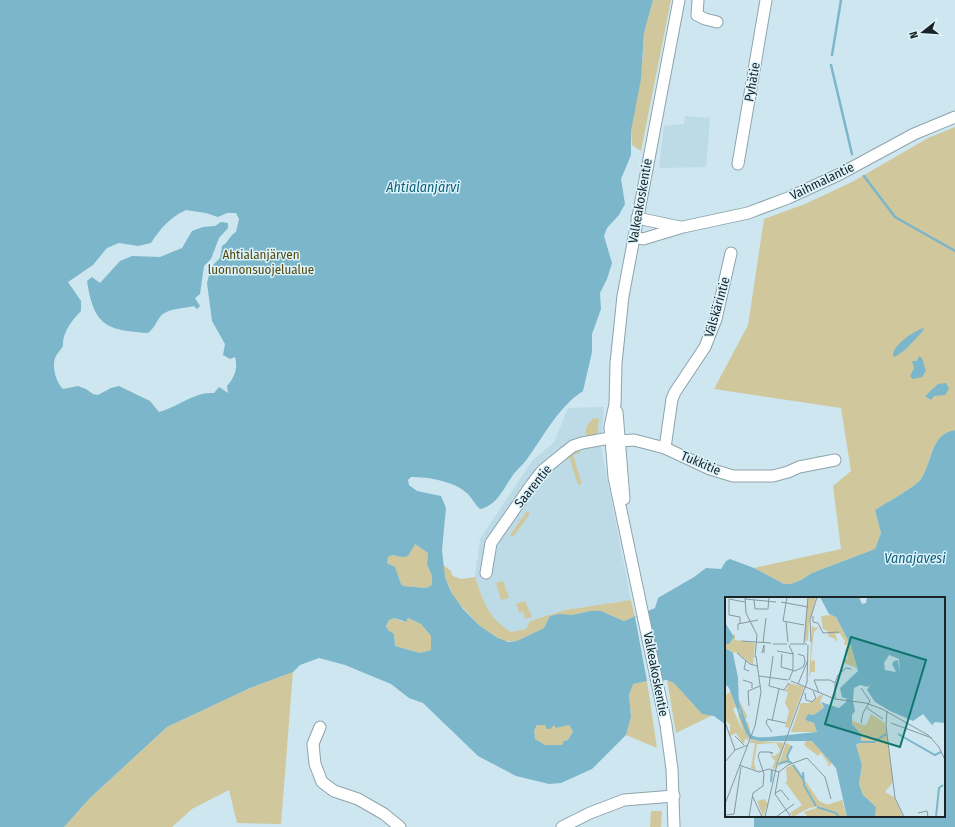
<svg xmlns="http://www.w3.org/2000/svg" width="955" height="827" font-family="'Fira Sans Condensed',sans-serif">
<style>
.built{fill:#bcdbe7}
.green{fill:#d0c89c}
.water{fill:#7cb6ca;fill-rule:evenodd}
.pier{fill:#cee6ef}
.lines{fill:none;stroke-linecap:round;stroke-linejoin:round}
.stream{stroke:#7cb6ca;stroke-width:2.5}
.minor-casing{stroke:#8da4ac;stroke-width:13}
.minor{stroke:#fff;stroke-width:11}
.labels{text-anchor:middle;dominant-baseline:central;stroke-width:3;stroke-linejoin:round;paint-order:stroke}
.street-label{font-size:13px;fill:#1a2326;stroke:#dbf3fc}
.park-label{font-size:13px;fill:#564b0f;stroke:#dbf3fc}
.water-label{font-size:14px;font-style:italic;fill:#136075;stroke:#dbf3fc}
.inset-river{fill:none;stroke:#7cb6ca;stroke-width:2}
.inset-road{fill:none;stroke:#86989f;stroke-width:1}
.view{fill:#0f766e;fill-opacity:0.15;stroke:#0f766e;stroke-width:2}
.inset-edge{fill:none;stroke:#1a2326;stroke-width:2}
</style>
<rect width="100%" height="100%" fill="#cee6ef"/>
<!-- built -->
<g class="built">
<polygon points="685,116 710,118 706,167 659,168 664,126 684,124"/>
<polygon points="604,407 601,447 631,600 565,610 530,621 526,629 511,632 497,623 486,609 475,577 480,539 532,461 554,442 568,408"/>
</g>
<!-- green -->
<g class="green">
<polygon points="653,0 671,0 641,151 632,145 631,131 642,67 644,33"/>
<path d="M 955,127 L 955,430 C 930,434 933,461 921,479 C 917,486 884,504 875,510 L 881,533 L 875,549 L 812,573 L 801,580 L 791,584 L 784,584 L 754,568 L 841,549 L 833,486 L 851,471 L 841,408 L 714,389 L 748,325 L 764,219 L 805,204 L 852,182 L 928,138 Z"/>
<polygon points="593,418 599,419 597,435 588,437 586,434 586,427"/>
<polygon points="579,450 580,453 573,455 582,484 578,485 569,456"/>
<polygon points="527,511 530,514 513,537 510,535"/>
<polygon points="415,544 428,553 427,564 432,576 432,585 426,588 403,586 401,584 395,567 387,563 387,559 390,555 399,556 410,553 413,545"/>
<path d="M 443,565 L 450,570 L 453,576 L 461,579 L 475,577 C 484,603 487,616 511,632 L 526,629 L 530,621 L 565,610 L 631,600 L 635,617 L 624,621 L 601,611 L 590,611 L 572,615 L 553,615 L 549,618 L 544,628 L 517,641 L 503,641 L 480,626 L 454,598 L 445,577 Z"/>
<polygon points="503,581 509,598 501,600 496,583"/>
<polygon points="525,601 532,617 525,619 523,611 519,613 516,604"/>
<polygon points="394,618 403,622 408,618 421,624 431,636 431,650 420,653 395,646 394,634 388,630 386,626 389,620"/>
<polygon points="293,672 281,824 237,823 229,790 192,809 172,827 64,827 90,798 167,727 250,688"/>
<polygon points="667,680 674,683 702,714 713,715 676,733"/>
<polygon points="647,681 657,748 626,735 631,717 629,695 632,684"/>
<polygon points="537,725 554,725 559,727 569,725 573,731 568,740 564,741 563,745 545,745 535,739 534,732"/>
<polygon points="651,811 662,811 661,827 650,827"/>
</g>
<!-- water -->
<g class="water">
<path d="M 0,0 L 653,0 L 644,33 L 641,79 L 631,131 L 631,155 L 621,179 L 625,204 L 619,215 L 607,228 L 604,236 L 612,263 L 607,279 L 600,293 L 601,309 L 592,334 L 592,352 L 583,391 C 558,407 544,436 527,459 C 522,466 515,471 511,478 C 502,491 497,505 480,509 C 475,505 472,498 468,494 C 454,481 429,477 411,477 L 408,480 L 409,485 L 417,491 L 441,496 L 446,508 L 442,550 L 445,577 L 451,592 L 463,609 L 480,626 L 498,638 L 508,642 L 517,641 L 544,628 L 550,616 L 559,614 L 572,615 L 590,611 L 601,611 L 624,621 L 655,608 L 658,598 L 694,577 L 706,568 L 721,569 L 726,561 L 730,559 L 754,568 L 784,584 L 791,584 L 801,580 L 812,573 L 875,549 L 881,533 L 875,510 C 884,504 917,486 921,479 C 933,461 930,434 955,430 L 955,827 L 754,827 L 754,816 L 944,816 L 944,598 L 726,598 L 726,725 L 714,716 L 702,714 L 674,683 L 667,680 L 647,681 L 633,684 L 629,695 L 631,717 L 626,735 L 592,769 L 561,783 L 549,784 L 516,776 L 478,756 L 423,703 L 409,698 L 391,684 L 345,665 L 319,658 L 300,665 L 293,672 L 250,688 L 167,727 L 90,798 L 64,827 L 0,827 ZM 186,210 L 206,213 L 218,217 L 227,213 L 236,213 L 239,219 L 236,232 C 229,236 229,242 222,246 L 220,258 L 211,267 L 207,283 L 212,321 L 225,344 L 223,355 L 230,359 L 235,357 C 238,368 235,377 227,386 L 228,393 L 219,387 L 214,393 C 193,392 178,407 159,412 L 150,401 L 119,386 L 111,388 L 98,395 L 93,394 L 86,389 L 78,386 L 63,389 C 56,383 51,365 56,356 C 58,352 61,350 63,346 C 62,333 72,320 81,311 L 81,301 L 68,282 L 93,265 L 107,248 L 119,243 L 138,246 L 151,243 C 161,228 169,218 186,210 ZM 415,544 L 428,553 L 427,564 L 432,576 L 432,585 L 426,588 L 403,586 L 401,584 L 395,567 L 387,563 L 388,557 L 392,555 L 403,557 L 408,556 ZM 394,618 L 406,622 L 408,618 L 421,624 L 431,636 L 431,650 L 420,653 L 395,646 L 394,634 L 388,630 L 386,626 L 389,620 ZM 537,725 L 545,725 L 547,729 L 550,729 L 554,725 L 556,728 L 569,725 L 573,731 L 568,740 L 564,741 L 562,745 L 545,745 L 535,739 L 534,731 Z"/>
<path d="M 221,222 L 228,223 L 228,228 L 219,238 L 211,259 L 204,266 L 200,294 L 195,298 L 200,306 L 197,309 L 194,306 C 183,309 167,308 160,317 C 155,324 155,327 148,333 C 106,330 94,326 87,281 L 92,277 L 100,283 L 120,261 L 132,256 L 160,257 L 182,248 L 192,231 L 203,227 L 215,226 Z"/>
<path d="M 924,328 L 923,331 L 906,349 L 895,357 L 893,355 C 893,345 915,330 924,328 Z"/>
<polygon points="919,356 922,358 926,371 922,377 913,379 910,376 914,368 912,361 917,361"/>
<polygon points="946,383 949,389 945,395 934,396 931,400 925,396 938,384"/>
</g>
<!-- pier -->
<polygon class="pier" points="647,612 662,680 647,681 635,617"/>
<g class="lines">
<!-- stream -->
<g class="stream">
<polyline points="832,55 841,0"/>
<polyline points="831,65 852,154"/>
<polyline points="864,176 895,217 955,251"/>
</g>
<defs>
<g id="minor">
<polyline points="698,0 697,15 705,19 717,22"/>
<polyline points="738,164 766,0"/>
<polyline points="637,218 680,227"/>
<polyline points="634,237 643,239 683,227 748,213 788,198 840,174 914,134 955,117"/>
<polyline points="617,412 624,499"/>
<polyline points="665,448 672,399 675,392 705,347 716,319 731,253"/>
<polyline points="486,573 491,543 532,484 542,471 564,453 573,446 582,443 610,438 619,441 634,440 665,448 710,469 733,476 773,476 788,472 799,467 835,460"/>
<polyline points="320,727 313,744 315,764 322,782 334,791 358,799 384,814 400,827"/>
<polyline points="562,827 590,813 624,800 674,796"/>
<polyline points="674,827 672,769 666,725 614,477 610,427 615,404 616,363 623,296 679,0"/>
</g>
</defs>
<!-- minor casing -->
<use href="#minor" class="minor-casing"/>
<!-- minor -->
<use href="#minor" class="minor"/>
</g>
<g class="labels">
<!-- street labels -->
<g class="street-label">
<text transform="translate(752 82) rotate(-80)">Pyhätie</text>
<text transform="translate(822 181) rotate(-26)">Vaihmalantie</text>
<text transform="translate(640 201) rotate(-80)">Valkeakoskentie</text>
<text transform="translate(717 307) rotate(-74)">Välskärintie</text>
<text transform="translate(701 463) rotate(23)">Tukkitie</text>
<text transform="translate(533 486) rotate(-51)">Saarentie</text>
<text transform="translate(656 674) rotate(79)">Valkeakoskentie</text>
</g>
<!-- park labels -->
<g class="park-label">
<text x="261" y="254">Ahtialanjärven<tspan x="261" dy="15">luonnonsuojelualue</tspan></text>
</g>
<!-- water labels -->
<g class="water-label">
<text x="423" y="187">Ahtialanjärvi</text>
<text x="915" y="558">Vanajavesi</text>
</g>
</g>
<!-- overview -->
<g transform="translate(725 597)">
<rect width="220" height="220" fill="#cee6ef"/>
<path d="M 83,0 L 91,0 L 84,26 L 83,43 L 79,45 ZM 106,18 L 111,20 L 126,49 L 132,71 L 119,66 L 120,62 L 123,62 L 120,53 L 123,48 L 119,48 L 120,44 L 115,37 L 110,36 L 112,42 L 110,46 L 110,42 L 103,39 L 104,35 L 98,32 L 96,19 ZM 87,28 L 89,31 L 94,30 L 89,35 L 87,50 L 86,64 L 90,63 L 90,75 L 86,75 L 84,81 ZM 6,37 L 10,38 L 10,43 L 30,46 L 28,68 L 11,55 L 8,56 L 0,51 L 0,47 L 8,43 ZM 64,86 L 79,90 L 64,131 L 60,130 L 64,114 L 60,106 L 63,95 L 58,94 L 62,92 ZM 6,95 L 11,110 L 8,112 L 18,135 L 13,118 L 14,115 L 24,142 L 23,144 L 21,141 L 18,147 L 11,136 L 5,139 L 5,127 L 0,124 L 0,98 ZM 95,98 L 98,98 L 95,106 L 99,110 L 89,118 L 83,117 L 80,123 L 89,126 L 92,135 L 66,135 L 76,106 L 86,106 ZM 13,101 L 22,119 L 20,125 L 23,125 L 26,138 L 21,131 ZM 129,116 L 128,124 L 135,127 L 141,128 L 146,117 L 160,126 L 168,185 L 160,195 L 169,200 L 178,220 L 150,220 L 151,210 L 138,198 L 134,187 L 137,168 L 131,149 L 136,145 L 136,137 L 127,127 ZM 26,143 L 59,146 L 50,172 L 47,171 L 50,164 L 45,158 L 50,159 L 54,155 L 53,159 L 55,153 L 51,146 L 32,147 L 29,166 L 31,173 L 26,171 L 30,146 L 25,146 ZM 81,143 L 88,145 L 107,166 L 103,170 L 103,166 L 96,156 L 93,159 L 79,148 ZM 61,146 L 67,149 L 61,159 L 64,166 L 56,167 L 53,170 ZM 69,167 L 94,204 L 103,208 L 84,211 L 68,220 L 65,216 L 77,208 L 60,185 L 62,184 L 61,171 ZM 39,202 L 43,206 L 38,220 L 32,204 ZM 117,203 L 122,220 L 83,220 L 79,215 Z" fill="#d0c89c"/>
<path d="M 95,0 L 134,0 L 137,7 L 141,6 L 142,0 L 220,0 L 220,126 L 210,125 L 207,128 L 198,117 L 188,124 L 165,114 L 150,105 L 142,93 L 146,87 L 143,90 L 135,88 L 129,91 L 128,104 L 130,114 L 127,118 L 127,127 L 136,137 L 136,145 L 131,148 L 137,168 L 134,187 L 138,198 L 151,210 L 150,220 L 122,220 L 111,171 L 87,144 L 35,144 L 25,142 L 21,136 L 4,91 L 0,87 L 0,51 L 8,56 L 13,81 L 14,113 L 26,138 L 34,141 L 92,135 L 89,126 L 80,123 L 83,117 L 89,118 L 97,112 L 99,110 L 96,105 L 114,111 L 121,105 L 122,102 L 117,100 L 115,91 L 133,74 L 126,49 L 111,20 L 104,17 ZM 164,58 L 174,62 L 175,77 L 173,63 L 169,64 L 167,67 L 171,75 L 160,73 L 159,66 ZM 0,20 L 1,27 L 9,40 L 4,47 L 0,47 Z" fill="#7cb6ca" fill-rule="evenodd"/>
<path class="inset-river" d="M 0,68 L 25,139M 173,137 L 210,158 L 216,155M 28,141 L 53,142M 63,141 L 98,140 L 115,146 L 121,183 L 136,220M 134,145 L 149,145 L 161,137M 64,164 L 62,159 L 67,149M 53,167 L 62,164 L 67,166M 68,168 L 78,182M 78,175 L 79,188 L 91,209M 46,185 L 47,173M 92,210 L 111,216 L 114,220M 211,220 L 214,191 L 218,188"/>
<path class="inset-road" d="M 20,0 L 21,16 L 32,38 L 30,60M 62,0 L 58,24 L 79,28M 20,2 L 51,5M 29,3 L 30,12 L 43,12 L 44,0M 56,5 L 83,10M 88,19 L 88,25 L 93,26 L 98,36 L 114,35M 61,25 L 63,45M 15,27 L 15,20 L 4,18 L 4,2 L 20,5M 13,33 L 13,27 L 33,23M 16,44 L 46,46M 86,45 L 85,23 L 92,0M 38,46 L 41,21M 79,46 L 83,0M 48,47 L 62,47M 65,47 L 82,47M 64,48 L 68,57 L 68,73 L 64,83M 52,54 L 69,57M 12,56 L 25,67 L 32,69M 37,56 L 39,48 L 39,56M 57,57 L 56,70 L 70,74 L 78,70 L 80,65 L 79,59 L 73,57M 48,59 L 44,89 L 59,93 L 64,86M 21,63 L 19,72 L 24,74M 34,79 L 63,83M 18,83 L 27,86 L 27,91M 66,84 L 110,102 L 141,106 L 157,112 L 203,138 L 214,150 L 220,163M 73,87 L 83,63M 136,91 L 145,104 L 138,116 L 136,126M 80,96 L 81,103 L 87,105 L 91,101 L 88,94M 94,96 L 89,83 L 105,83 L 110,86M 110,102 L 110,86 L 113,78 L 121,71 L 126,72M 24,109 L 23,94 L 35,89M 142,111 L 158,122M 162,114 L 161,129 L 170,201 L 179,220M 42,122 L 61,126M 42,123 L 41,126 L 47,135M 47,124 L 54,92M 0,125 L 10,153M 166,126 L 207,141M 10,139 L 19,148M 0,165 L 10,153 L 23,148M 14,168 L 34,175 L 44,172 L 54,175 L 50,197M 54,175 L 63,168 L 82,161 L 100,180 L 106,202M 50,196 L 56,193 L 64,203M 50,197 L 66,220M 28,200 L 37,220M 0,207 L 30,129 L 36,95 L 31,59M 193,216 L 202,214 L 203,220M 1,218 L 9,217 L 16,170M 24,220 L 28,196 L 38,189 L 39,177 L 33,159 L 35,155 L 44,155 L 48,156 L 45,156M 40,220 L 52,167 L 82,85 L 83,48M 51,220 L 69,207"/>
<path class="view" d="M 126,40 L 201,63 L 175,150 L 100,127 Z"/>
<rect width="220" height="220" class="inset-edge"/>
</g>
<!-- north arrow -->
<g transform="translate(923 32) rotate(253)" stroke="#dbf3fc" stroke-width="3" paint-order="stroke">
<path d="M0-3L7 15L0 10L-7 15Z" fill="#1a2326"/>
<text y="-6" font-size="11" font-weight="bold" text-anchor="middle" fill="#1a2326">N</text>
</g>
</svg>
